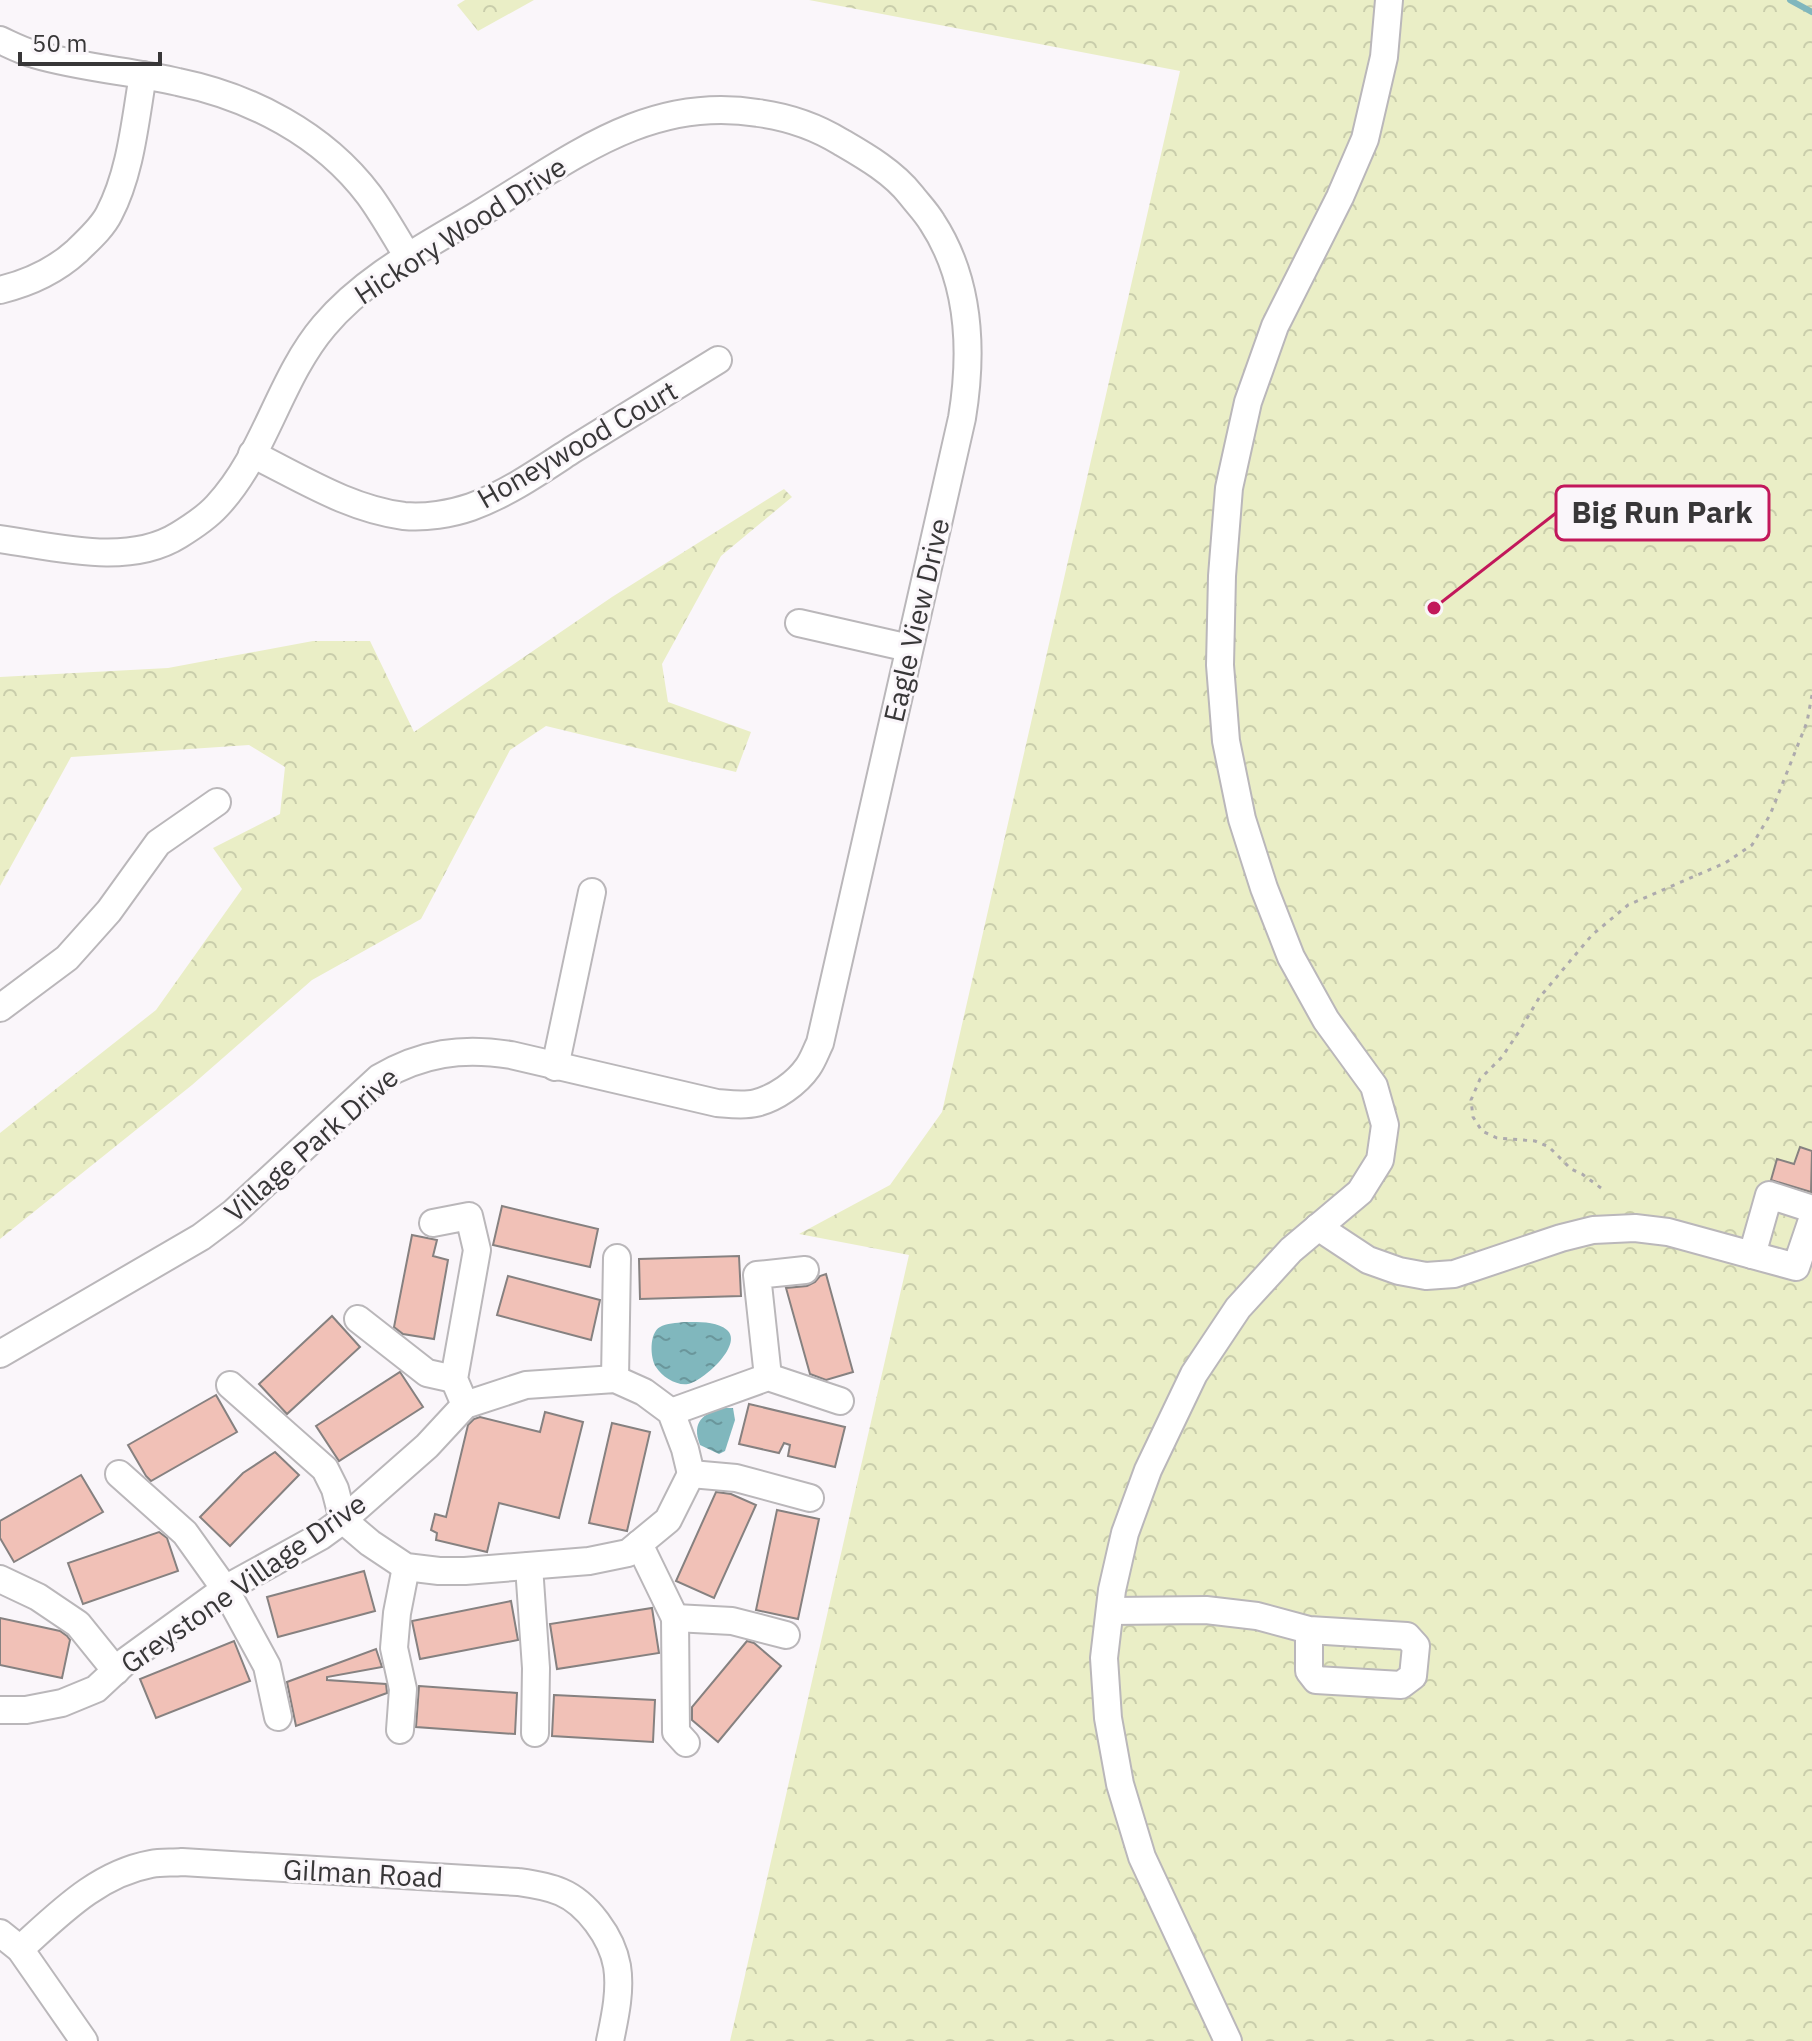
<svg xmlns="http://www.w3.org/2000/svg" width="1812" height="2041" font-family="'IBM Plex Sans',sans-serif">
<style>
.forest{fill:url(#forest-crowns)}
.water{fill:url(#water-ripples)}
.lines{fill:none;stroke-linecap:round;stroke-linejoin:round}
.stream{stroke:#80b7bd;stroke-width:6}
.building{fill:#f1c1b7;stroke:#868180;stroke-width:2}
.minor-casing{stroke:#bab7ba;stroke-width:30}
.path{stroke:#adaaad;stroke-width:3;stroke-dasharray:4 6;stroke-linecap:butt}
.minor{stroke:#fff;stroke-width:26}
.labels{text-anchor:middle;dominant-baseline:central;stroke-width:6;stroke-linejoin:round;paint-order:stroke}
.street-label{font-size:28px;fill:#383738;stroke:#faf6fa}
.leader{fill:none;stroke:#c2185b;stroke-width:3}
.callout-dot{fill:#c2185b;stroke:#faf6fa;stroke-width:3}
.callout{fill:#faf6fa;stroke:#c2185b;stroke-width:3}
.callout-label{font-size:30px;text-anchor:middle;font-weight:bold;fill:#383738}
</style>
<defs>
<pattern id="forest-crowns" width="20" height="18" patternUnits="userSpaceOnUse" patternTransform="scale(2)"><rect width="20" height="18" fill="#eaeec6"/><path d="M2 6a3 3 0 1 1 6 0M12 15a3 3 0 1 1 6 0" fill="none" stroke="#c9cdab"/></pattern>
<pattern id="water-ripples" width="26" height="14" patternUnits="userSpaceOnUse" patternTransform="scale(2)"><rect width="26" height="14" fill="#80b7bd"/><path d="M2 4q2-2 4 0t4 0M15 11q2-2 4 0t4 0" fill="none" stroke="#6a969b"/></pattern>
</defs>
<rect width="100%" height="100%" fill="#faf6fa"/>
<!-- forest -->
<g class="forest">
<polygon points="465,0 534,0 478,31 457,5"/>
<polygon points="809,0 1812,0 1812,2041 730,2041 909,1255 799,1234 890,1185 942,1112 1180,71"/>
<polygon points="784,489 792,497 721,556 662,664 668,702 751,732 736,772 546,726 510,750 421,919 312,980 192,1085 0,1239 0,1133 156,1010 242,889 213,848 280,814 285,767 249,745 71,757 0,886 0,677 168,668 313,641 370,641 414,732 612,597"/>
</g>
<!-- water -->
<g class="water">
<path d="M 684,1322 C 697,1322 717,1321 727,1330 C 744,1345 702,1382 688,1384 C 677,1386 662,1377 656,1367 C 650,1358 649,1333 660,1327 C 666,1323 677,1323 684,1322 Z"/>
<path d="M 724,1408 L 733,1408 L 735,1420 L 725,1451 L 719,1454 L 700,1445 C 691,1422 703,1413 724,1408 Z"/>
</g>
<g class="lines">
<!-- stream -->
<polyline class="stream" points="1790,0 1812,12"/>
</g>
<!-- building -->
<g class="building">
<polygon points="1800,1147 1812,1151 1811,1192 1771,1180 1777,1159 1794,1164"/>
<polygon points="502,1206 598,1229 590,1267 493,1245"/>
<polygon points="412,1235 437,1240 433,1256 448,1260 434,1339 403,1334 394,1327"/>
<polygon points="739,1256 741,1296 640,1299 639,1259"/>
<polygon points="826,1274 853,1372 826,1380 810,1374 786,1288 807,1286 815,1282 820,1276"/>
<polygon points="508,1276 600,1300 591,1340 497,1315"/>
<polygon points="332,1316 360,1347 287,1414 259,1384"/>
<polygon points="400,1372 423,1407 339,1461 316,1426"/>
<polygon points="216,1395 237,1432 151,1481 146,1476 128,1445"/>
<polygon points="749,1404 845,1427 835,1467 788,1456 790,1445 784,1443 779,1453 739,1444"/>
<polygon points="545,1412 583,1422 559,1518 499,1503 487,1552 436,1540 437,1533 431,1530 435,1514 446,1517 468,1425 474,1419 480,1417 540,1432"/>
<polygon points="612,1423 650,1432 627,1531 589,1523"/>
<polygon points="275,1452 299,1475 230,1546 200,1517 243,1473"/>
<polygon points="81,1475 103,1512 14,1562 0,1538 0,1521"/>
<polygon points="716,1492 731,1494 756,1505 714,1598 676,1581"/>
<polygon points="777,1510 819,1519 798,1619 756,1610"/>
<polygon points="159,1532 167,1538 178,1571 83,1604 68,1563"/>
<polygon points="364,1571 375,1611 278,1637 267,1597"/>
<polygon points="511,1601 518,1640 420,1659 412,1621"/>
<polygon points="652,1608 659,1653 557,1669 550,1624"/>
<polygon points="0,1618 60,1631 67,1636 70,1640 62,1678 0,1665"/>
<polygon points="234,1641 250,1681 156,1718 140,1679"/>
<polygon points="747,1641 754,1643 781,1666 718,1742 692,1720 692,1707"/>
<polygon points="376,1649 382,1667 327,1677 327,1680 386,1684 387,1693 296,1726 287,1682"/>
<polygon points="419,1686 517,1693 515,1734 416,1727"/>
<polygon points="554,1695 655,1700 653,1742 552,1736"/>
</g>
<g class="lines">
<defs>
<g id="minor">
<path d="M 0,40 C 11,45 22,51 34,54 C 81,68 131,71 178,82 C 251,97 323,134 369,195 C 383,214 395,236 408,257"/>
<path d="M 0,290 C 29,283 54,272 77,251 C 88,240 102,228 109,214 C 131,172 135,121 143,75"/>
<path d="M 252,454 C 301,478 349,509 404,516 C 425,518 451,514 471,507 C 507,494 540,471 572,450 C 621,420 670,390 718,360"/>
<path d="M 0,539 C 56,547 128,567 179,535 C 192,527 207,517 217,506 C 265,455 279,379 324,326 C 367,275 429,245 484,211 C 572,158 649,95 758,113 C 788,117 815,126 841,142 C 865,156 893,172 911,195 C 918,204 926,212 932,222 C 970,280 973,351 962,418 L 820,1043 C 816,1051 813,1060 808,1067 C 797,1083 776,1098 756,1103 C 744,1106 730,1104 717,1103 L 511,1055 C 462,1047 422,1053 379,1078 L 233,1213 L 201,1237 L 0,1354"/>
<polyline points="799,623 909,648"/>
<polyline points="0,1008 67,958 109,911 158,843 217,802"/>
<polyline points="555,1067 592,892"/>
<polyline points="433,1223 469,1216 477,1250 454,1379 465,1405"/>
<polyline points="1318,1227 1368,1260 1399,1271 1426,1276 1454,1274 1561,1238 1593,1230 1635,1228 1668,1232 1796,1267 1812,1220"/>
<polyline points="1752,1255 1769,1195 1812,1209"/>
<polyline points="358,1319 427,1373 454,1379"/>
<polyline points="768,1377 757,1275 805,1270"/>
<polyline points="615,1379 617,1258"/>
<polyline points="230,1385 325,1469 335,1489 343,1520"/>
<polyline points="671,1412 768,1377 840,1401"/>
<polyline points="119,1474 185,1533 225,1589 267,1666 278,1717"/>
<polyline points="691,1474 736,1478 810,1498"/>
<polyline points="343,1520 370,1543 406,1567 439,1571 465,1571 589,1561 628,1553 668,1520 691,1474"/>
<polyline points="639,1544 675,1618 676,1732 686,1743"/>
<polyline points="529,1566 536,1668 535,1733"/>
<polyline points="0,1579 38,1597 78,1624 116,1671"/>
<polyline points="1110,1611 1206,1610 1257,1616 1309,1630 1407,1636 1416,1646 1413,1676 1401,1685 1316,1680 1309,1671 1309,1630"/>
<polyline points="675,1618 732,1621 786,1635"/>
<polyline points="0,1710 26,1710 62,1703 96,1689 126,1661 225,1589 321,1536 343,1520 427,1446 465,1405 526,1385 615,1379 644,1392 671,1412 685,1449 691,1474"/>
<polyline points="400,1730 403,1689 394,1648 397,1613 406,1567"/>
<polyline points="0,1933 20,1949 84,2041"/>
<path d="M 20,1949 C 59,1914 97,1874 151,1864 C 161,1862 172,1863 182,1862 L 518,1882 C 532,1884 547,1886 561,1892 C 587,1903 612,1937 617,1966 C 621,1990 615,2017 610,2041"/>
<polyline points="1228,2041 1142,1857 1120,1784 1108,1718 1104,1658 1112,1590 1125,1533 1148,1470 1194,1374 1238,1308 1291,1250 1360,1192 1380,1160 1385,1125 1374,1086 1326,1020 1291,957 1264,888 1242,819 1226,741 1220,665 1222,576 1229,488 1248,402 1275,326 1340,197 1365,139 1384,57 1389,0"/>
</g>
</defs>
<!-- minor casing -->
<use href="#minor" class="minor-casing"/>
<!-- path -->
<polyline class="path" points="1601,1188 1582,1174 1571,1169 1549,1147 1535,1141 1497,1138 1482,1131 1473,1117 1471,1100 1480,1079 1502,1057 1520,1030 1539,998 1592,935 1628,905 1725,863 1752,845 1770,815 1807,722 1812,695"/>
<!-- minor -->
<use href="#minor" class="minor"/>
</g>
<g class="labels">
<!-- street labels -->
<g class="street-label">
<text transform="translate(460 230) rotate(-33)">Hickory Wood Drive</text>
<text transform="translate(577 444) rotate(-30)">Honeywood Court</text>
<text transform="translate(916 620) rotate(-77)">Eagle View Drive</text>
<text transform="translate(311 1144) rotate(-41)">Village Park Drive</text>
<text transform="translate(243 1583) rotate(-35)">Greystone Village Drive</text>
<text transform="translate(363 1873) rotate(3)">Gilman Road</text>
</g>
</g>
<!-- callouts -->
<path class="leader" d="M1434 608L1556 513"/>
<circle class="callout-dot" cx="1434" cy="608" r="8"/>
<rect class="callout" x="1556" y="486" width="213" height="54" rx="8"/>
<g class="callout-label">
<text x="1662" y="523">Big Run Park</text>
</g>
<!-- scale -->
<path d="M20 52v12h140v-12" fill="none" stroke="#383738" stroke-width="4"/>
<text x="32" y="52" font-size="24" fill="#383738" stroke="#faf6fa" stroke-width="6" paint-order="stroke">50 m</text>
</svg>
